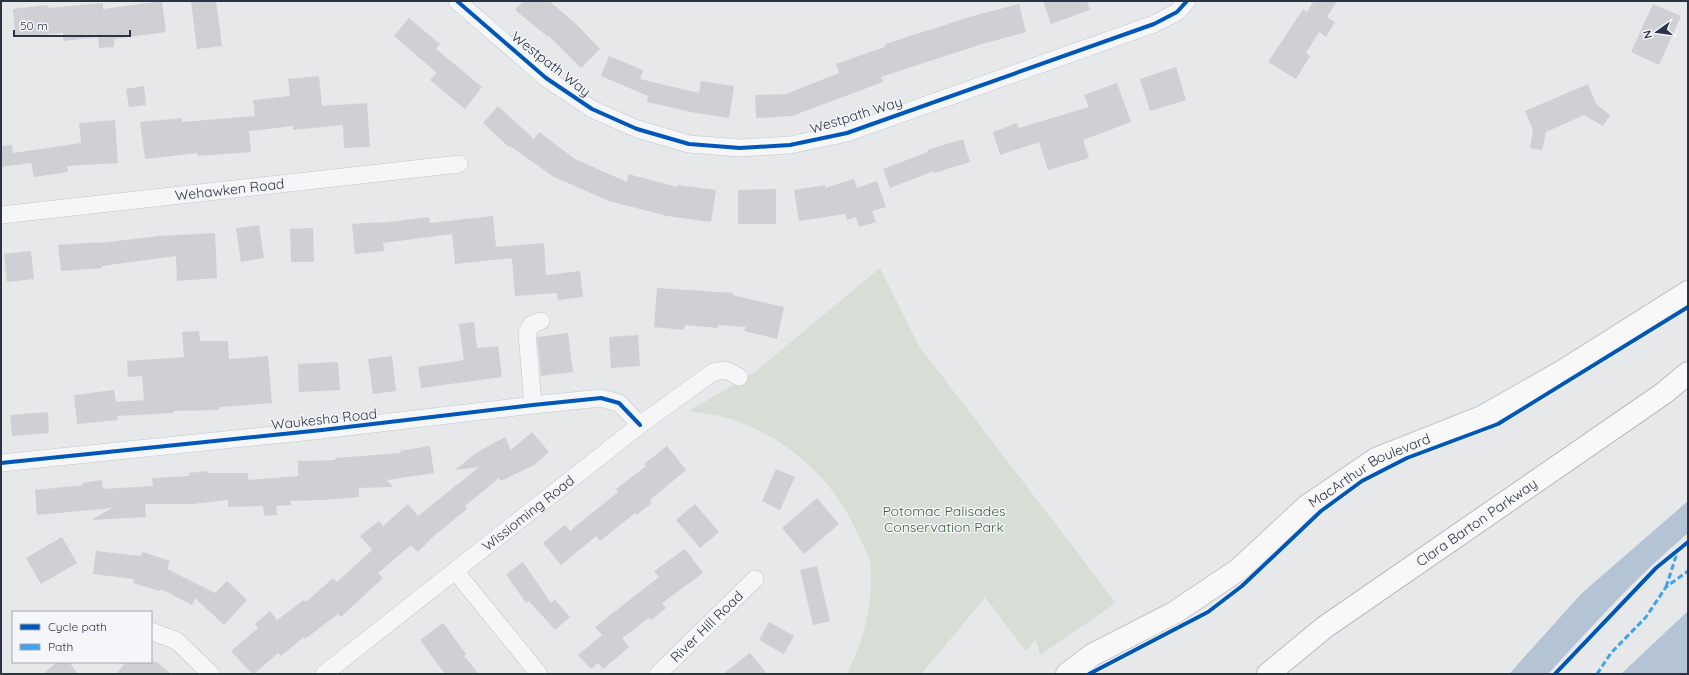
<svg xmlns="http://www.w3.org/2000/svg" width="1689" height="675" font-family="Quicksand,sans-serif">
<style>
.green{fill:#d6ded6}
.water{fill:#b4c4d5}
.building{fill:#ced0d3}
.lines{fill:none;stroke-linecap:round;stroke-linejoin:round}
.minor-casing{stroke:#c4c6c8;stroke-width:18}
.major-casing{stroke:#c2c5c8;stroke-width:24}
.highway-casing{stroke:#b8bbbf;stroke-width:24}
.minor{stroke:#f5f6f7;stroke-width:17}
.major{stroke:#f8f8f8;stroke-width:22}
.highway{stroke:#f8f8f8;stroke-width:22}
.quiet{stroke:#3ea3ec;stroke-width:3;stroke-dasharray:6 3;stroke-linecap:butt}
.cycleway-casing{stroke:#f4f6f9;stroke-width:6}
.cycleway{stroke:#0057b8;stroke-width:4}
.labels{text-anchor:middle;dominant-baseline:central;stroke-width:3;stroke-linejoin:round;paint-order:stroke}
.street-label{font-size:14px;fill:#2b3445;stroke:#f4f6f9}
.park-label{font-size:14px;fill:#3f6138;stroke:#f4f6f9}
</style>
<rect width="100%" height="100%" fill="#e6e8ea"/>
<!-- green -->
<path class="green" d="M 880,268 L 919,346 L 1116,603 L 1040,655 L 1036,639 L 1026,651 L 984,596 L 984,599 L 921,674 L 847,674 C 850,665 855,658 858,649 C 868,621 873,592 870,562 C 868,552 861,541 857,532 C 833,479 786,437 731,419 C 718,415 703,413 689,411 L 755,372 Z"/>
<!-- water -->
<g class="water">
<path d="M 1688,501 L 1688,533 C 1637,576 1593,625 1548,674 L 1509,674 L 1582,593 Z"/>
<polygon points="1688,611 1688,674 1621,674"/>
</g>
<!-- building -->
<g class="building">
<polygon points="162,1 166,32 114,39 114,47 99,48 98,37 63,41 63,33 15,37 13,9 47,5 48,8 103,3 103,9"/>
<polygon points="191,1 216,1 222,46 197,49"/>
<polygon points="523,1 549,1 576,24 600,49 581,68 549,36 548,37 515,10"/>
<polygon points="1043,1 1087,1 1090,10 1051,24"/>
<polygon points="1314,1 1337,1 1327,17 1335,22 1326,37 1319,32 1306,53 1310,56 1296,79 1268,62 1303,9 1307,12"/>
<polygon points="1019,4 1026,32 982,44 881,77 883,82 792,116 756,118 755,95 786,94 839,73 836,64 885,47 885,44 973,16"/>
<polygon points="1653,4 1681,16 1659,65 1631,52"/>
<polygon points="409,18 440,44 436,49 482,87 465,109 430,80 437,73 394,36"/>
<polygon points="609,56 643,70 640,79 699,93 701,81 734,86 729,118 696,113 647,102 648,96 601,76"/>
<polygon points="1176,67 1186,100 1150,111 1140,79"/>
<polygon points="319,76 322,106 367,103 370,147 344,148 343,125 293,130 293,126 249,131 251,152 198,156 197,153 145,159 140,122 182,118 182,122 255,116 253,100 290,96 288,79"/>
<polygon points="1117,83 1131,122 1083,140 1089,158 1048,170 1039,142 1000,155 993,132 1017,123 1019,128 1089,107 1084,95"/>
<polygon points="1588,84 1596,104 1610,115 1603,126 1584,115 1546,132 1542,150 1530,148 1533,130 1525,111"/>
<polygon points="144,86 146,105 129,107 126,89"/>
<polygon points="498,106 534,139 539,132 575,159 627,182 628,174 677,187 678,185 716,190 711,222 667,216 609,201 554,177 510,146 509,147 483,123"/>
<polygon points="115,120 118,163 67,166 68,172 34,177 31,163 1,167 1,146 12,145 13,153 81,143 79,123"/>
<polygon points="963,139 970,162 934,173 934,171 890,188 883,169 928,152 927,150"/>
<polygon points="854,179 857,188 877,181 886,207 872,211 876,222 859,227 856,217 847,220 845,214 799,221 794,190 825,185 825,188"/>
<polygon points="776,189 776,224 738,224 738,190"/>
<polygon points="493,216 496,247 544,243 546,275 580,271 583,297 558,300 557,293 515,296 512,258 455,264 452,234 383,243 384,251 355,254 352,224 381,222 381,223 429,217 430,223"/>
<polygon points="259,225 264,258 241,262 236,228"/>
<polygon points="313,228 314,262 291,262 290,229"/>
<polygon points="215,233 217,278 177,281 176,256 102,266 102,268 61,271 58,245 100,242 100,243 159,236"/>
<polygon points="31,251 34,279 7,282 4,254"/>
<polygon points="657,288 733,293 732,295 784,307 777,339 744,331 746,327 718,325 718,328 685,325 684,330 654,327"/>
<polygon points="474,322 477,348 498,346 502,377 421,388 418,367 464,360 459,324"/>
<polygon points="199,331 200,341 228,341 229,359 268,356 272,403 219,407 219,410 173,411 173,413 117,416 118,420 77,424 74,395 114,390 116,402 144,400 142,376 128,377 127,361 184,357 182,332"/>
<polygon points="568,333 573,372 541,376 537,337"/>
<polygon points="638,335 640,366 611,368 609,337"/>
<polygon points="392,356 396,391 373,394 368,359"/>
<polygon points="338,362 340,390 299,392 298,364"/>
<polygon points="48,412 49,433 12,436 10,415"/>
<polygon points="532,432 549,452 534,465 501,481 499,478 465,506 467,509 435,535 418,552 411,545 378,573 383,578 341,617 338,614 305,639 304,637 281,656 278,653 254,674 252,674 231,651 258,628 255,624 270,611 277,620 304,600 306,602 333,578 337,582 372,550 360,536 379,521 383,526 408,504 418,516 479,467 455,470 476,453 505,437 511,450"/>
<polygon points="430,446 434,473 387,480 393,487 359,488 359,497 323,500 290,501 291,505 276,506 277,515 264,516 263,506 228,507 228,500 192,504 145,504 146,517 91,520 112,508 37,515 35,490 83,485 82,483 102,480 103,489 153,486 152,478 189,476 189,473 207,471 208,473 248,473 248,480 298,476 298,461 335,460 335,458 401,453 400,451"/>
<polygon points="667,446 686,470 650,500 652,503 636,515 635,513 600,541 596,536 561,565 543,543 565,525 570,531 618,492 616,489 646,466 644,464"/>
<polygon points="776,469 795,477 780,510 762,501"/>
<polygon points="817,498 839,524 804,554 782,528"/>
<polygon points="695,504 719,532 700,548 676,520"/>
<polygon points="62,537 77,563 41,584 26,558"/>
<polygon points="685,549 703,573 662,603 666,608 651,620 649,618 622,638 629,647 603,669 598,663 591,669 578,655 602,635 595,627 659,577 654,571"/>
<polygon points="96,551 141,556 143,552 170,561 167,569 215,593 227,581 247,600 224,625 195,598 192,605 161,589 160,591 133,583 134,579 93,574"/>
<polygon points="523,562 551,603 555,600 570,617 555,630 529,601 526,603 506,574"/>
<polygon points="817,566 830,621 813,625 800,570"/>
<polygon points="769,622 794,636 784,654 759,640"/>
<polygon points="443,623 466,654 464,656 479,674 445,674 420,640"/>
<polygon points="750,653 767,674 723,674"/>
<polygon points="57,662 69,662 78,674 43,674"/>
<polygon points="126,662 157,662 171,674 116,674"/>
</g>
<g class="lines">
<defs>
<g id="minor">
<polyline points="457,1 546,78 592,109 637,129 689,144 740,148 790,145 847,133 1154,24 1177,12 1187,1"/>
<path id="s1" d="M 1,215 L 459,164"/>
<polyline points="533,405 527,333 532,324 541,321"/>
<polyline points="1,463 322,430 533,405 601,398 619,403 640,425"/>
<polyline points="456,572 539,674"/>
<polyline points="151,631 177,641 211,674"/>
<path id="s2" d="M 324,674 L 640,425 L 713,372 L 726,370 L 739,377"/>
<path id="s3" d="M 658,674 L 755,579"/>
</g>
<g id="major">
<path id="s4" d="M 1067,674 L 1092,655 L 1174,613 L 1238,570 L 1307,506 L 1376,459 L 1482,417 L 1563,371 L 1688,292"/>
</g>
<g id="highway">
<path id="s5" d="M 1268,674 L 1325,627 L 1664,393 L 1688,373"/>
</g>
</defs>
<!-- minor casing -->
<use href="#minor" class="minor-casing"/>
<!-- major casing -->
<use href="#major" class="major-casing"/>
<!-- highway casing -->
<use href="#highway" class="highway-casing"/>
<!-- minor -->
<use href="#minor" class="minor"/>
<!-- major -->
<use href="#major" class="major"/>
<!-- highway -->
<use href="#highway" class="highway"/>
<!-- quiet -->
<g class="quiet">
<polyline points="1666,587 1677,553"/>
<polyline points="1597,674 1611,653 1646,617 1666,587 1688,571"/>
</g>
<defs>
<g id="cycleway">
<polyline points="457,1 546,78 592,109 637,129 689,144 740,148 790,145 847,133 1154,24 1177,12 1187,1"/>
<polyline points="1,463 322,430 533,405 601,398 619,403 640,425"/>
<polyline points="1089,674 1208,612 1242,586 1321,511 1362,481 1407,458 1498,424 1688,307"/>
<polyline points="1555,674 1656,568 1688,542"/>
</g>
</defs>
<!-- cycleway casing -->
<use href="#cycleway" class="cycleway-casing"/>
<!-- cycleway -->
<use href="#cycleway" class="cycleway"/>
</g>
<g class="labels">
<!-- street labels -->
<g class="street-label">
<text transform="translate(551 64) rotate(38)">Westpath Way</text>
<text transform="translate(856 115) rotate(-17)">Westpath Way</text>
<text stroke="none"><textPath href="#s1" startOffset="230">Wehawken Road</textPath></text>
<text transform="translate(324 419) rotate(-6)">Waukesha Road</text>
<text stroke="none"><textPath href="#s4" startOffset="367">MacArthur Boulevard</textPath></text>
<text stroke="none"><textPath href="#s2" startOffset="260">Wissioming Road</textPath></text>
<text stroke="none"><textPath href="#s5" startOffset="258">Clara Barton Parkway</textPath></text>
<text stroke="none"><textPath href="#s3" startOffset="68">River Hill Road</textPath></text>
</g>
<!-- park labels -->
<g class="park-label">
<text x="944" y="511">Potomac Palisades<tspan x="944" dy="16">Conservation Park</tspan></text>
</g>
</g>
<!-- border -->
<rect width="1689" height="675" fill="none" stroke="#2b3445" stroke-width="4"/>
<!-- legend -->
<rect x="12" y="611" width="140" height="52" fill="#f4f6f9" stroke="#a4a8b1"/>
<rect x="20" y="624" width="20" height="6" fill="#0057b8" stroke="#a4a8b1"/>
<text x="48" y="631" font-size="12" fill="#2b3445">Cycle path</text>
<rect x="20" y="644" width="20" height="6" fill="#3ea3ec" stroke="#a4a8b1"/>
<text x="48" y="651" font-size="12" fill="#2b3445">Path</text>
<!-- north arrow -->
<g transform="translate(1657 32) rotate(256)" stroke="#f4f6f9" stroke-width="3" paint-order="stroke">
<path d="M0-3L7 15L0 10L-7 15Z" fill="#2b3445"/>
<text y="-6" font-size="11" font-weight="bold" text-anchor="middle" fill="#2b3445">N</text>
</g>
<!-- scale -->
<path d="M14 30v6h116v-6" fill="none" stroke="#2b3445" stroke-width="2"/>
<text x="20" y="30" font-size="12" fill="#2b3445" stroke="#f4f6f9" stroke-width="3" paint-order="stroke">50 m</text>
</svg>
